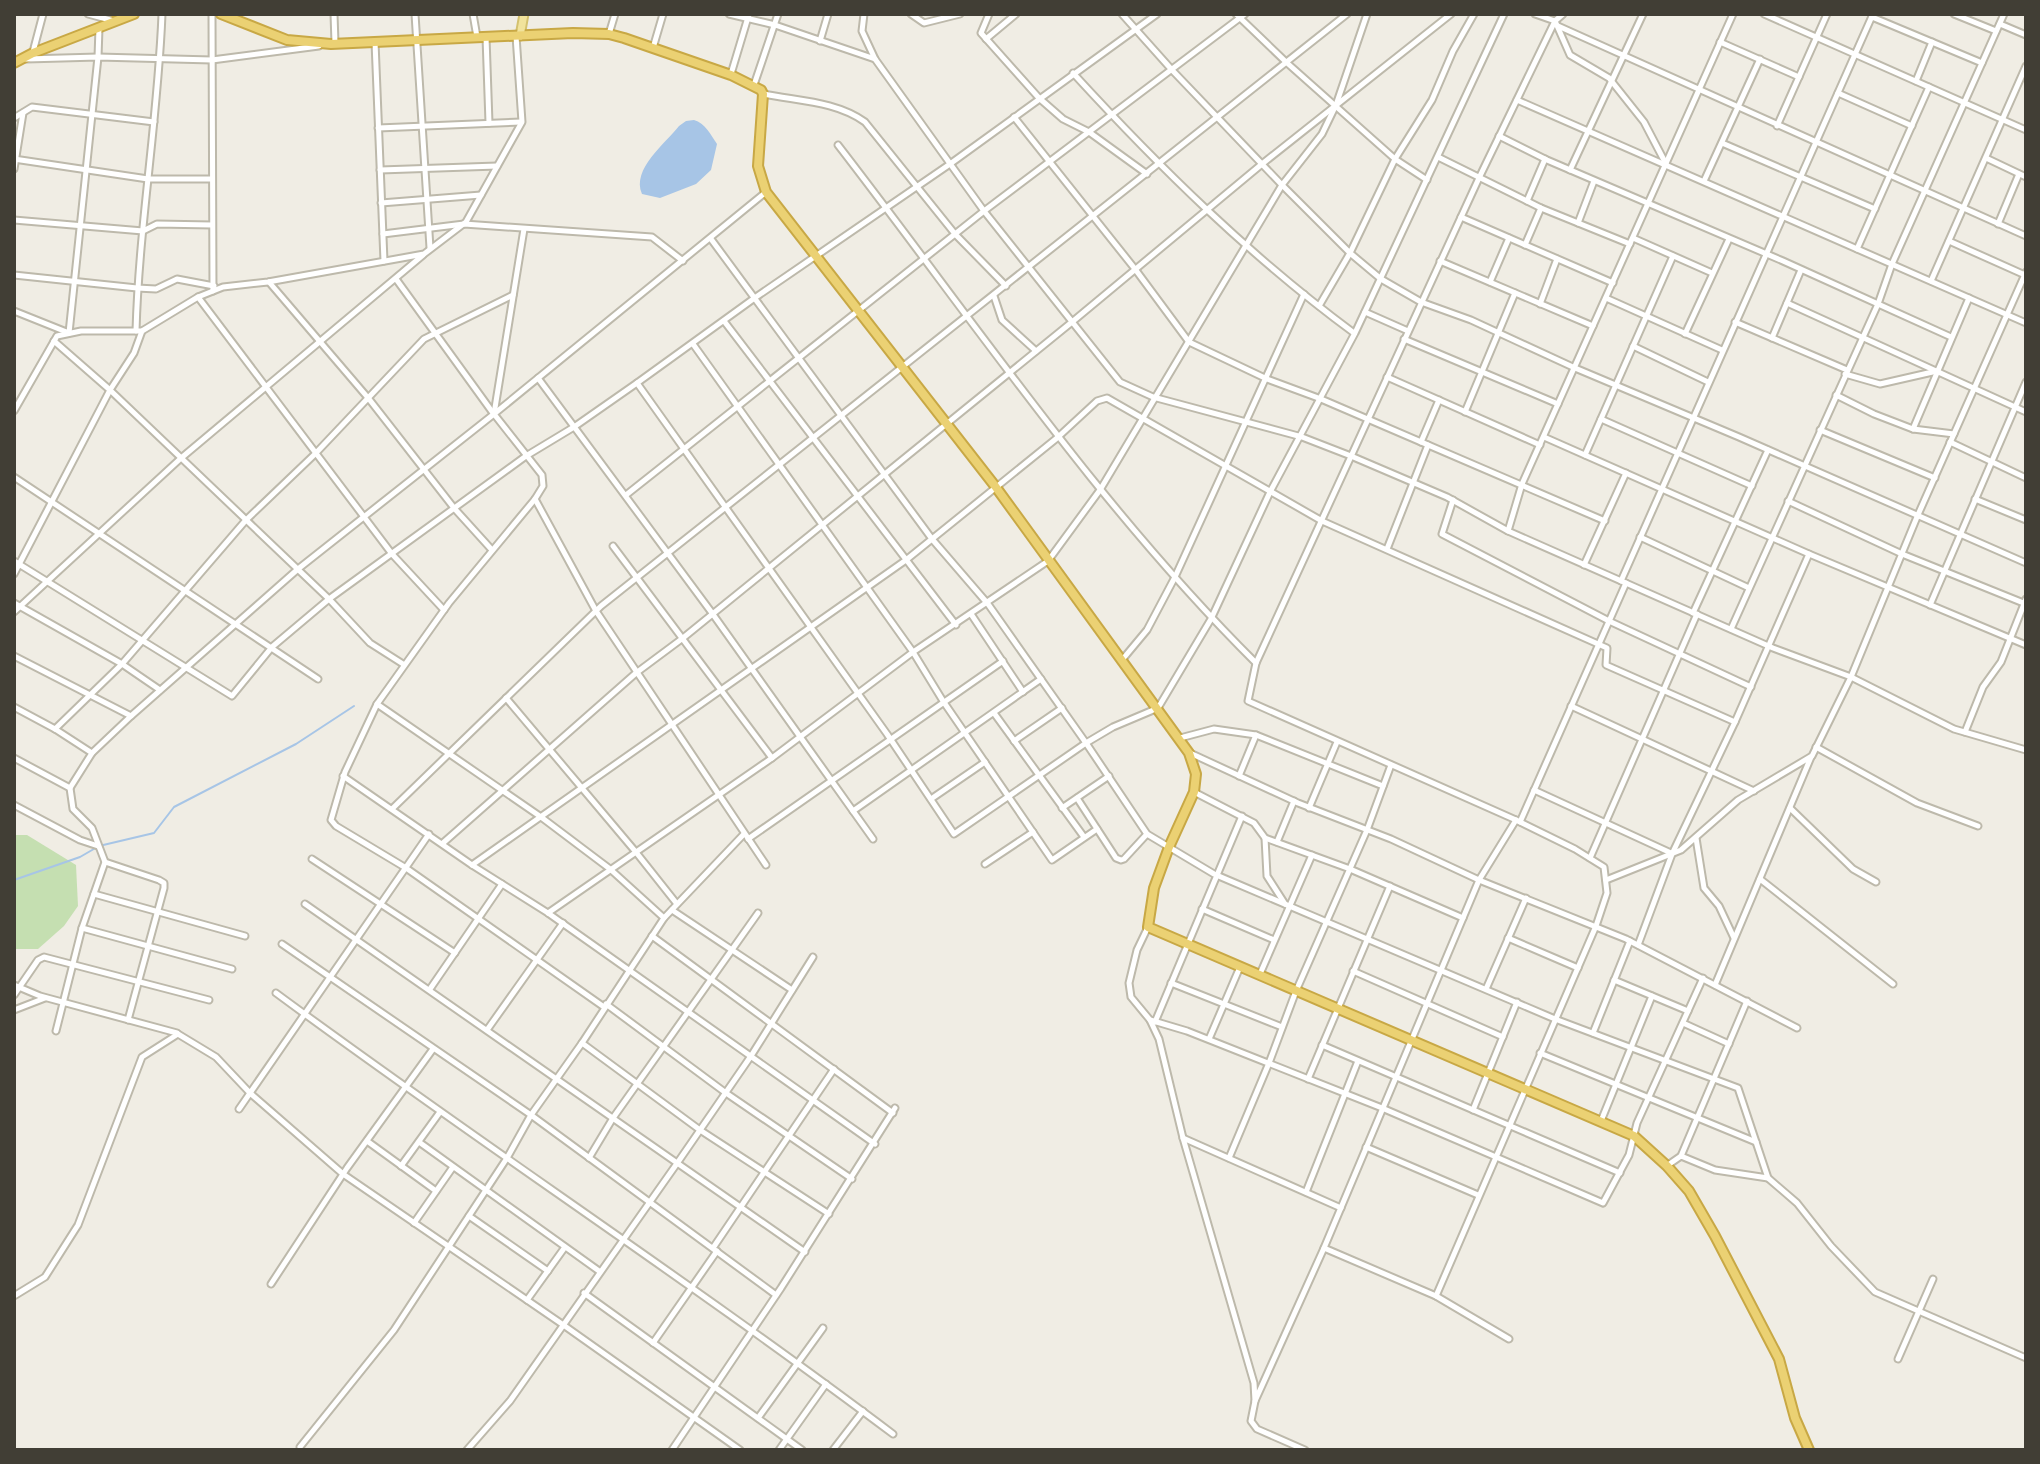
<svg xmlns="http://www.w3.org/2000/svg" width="2040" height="1464" font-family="Arial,sans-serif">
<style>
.green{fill:#c5dfb1}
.water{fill:#a7c5e6}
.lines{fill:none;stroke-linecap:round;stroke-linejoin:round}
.stream{stroke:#a7c5e6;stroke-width:2}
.minor-casing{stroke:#bdb9ab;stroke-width:9}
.major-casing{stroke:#d3c16e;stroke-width:11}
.highway-casing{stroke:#c8a845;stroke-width:12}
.minor{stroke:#fff;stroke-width:5}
.major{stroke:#f1e39c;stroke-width:7}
.highway{stroke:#ebd173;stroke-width:8}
</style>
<rect width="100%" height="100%" fill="#f0ede4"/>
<!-- green -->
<polygon class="green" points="14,835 27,835 76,865 78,906 64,926 38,949 14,949"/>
<!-- water -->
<path class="water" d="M 694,120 C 705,123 711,135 717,144 L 711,170 L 696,184 L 660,198 L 642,194 C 631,169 666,143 679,126 L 686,121 Z"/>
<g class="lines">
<!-- stream -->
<polyline class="stream" points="14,880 80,857 99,846 154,833 174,807 296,744 354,706"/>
<defs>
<g id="minor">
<polyline points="88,14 114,21"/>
<polyline points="212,14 213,291"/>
<polyline points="334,14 335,43"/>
<polyline points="415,14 430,248"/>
<polyline points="473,14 477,37"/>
<polyline points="729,14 775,25 875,59"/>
<polyline points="864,14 862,31 875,59 984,211 1120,382 1153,397 1302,437 1351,456 1447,497 1508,531 1773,648 1851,677 1954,729 2026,750"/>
<polyline points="911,14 924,23 960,14"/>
<polyline points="989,14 981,33 1039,98 1063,119 1089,132 1147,174"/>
<polyline points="1122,14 1172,70 1282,185 1350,253 1381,279 1421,302 1471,320 1575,368 1739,437 2026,563"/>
<polyline points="1236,14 1286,62 1395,159 1427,180"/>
<polyline points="1535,14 1555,21 1570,55 1609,78 1644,122 1666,164"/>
<polyline points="1764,14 2026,130"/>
<polyline points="1954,14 1996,31"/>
<polyline points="1872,17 1982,63"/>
<polyline points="2000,24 2026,35"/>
<polyline points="1558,26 2026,236"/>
<polyline points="609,34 615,14"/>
<polyline points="486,37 489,123"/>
<polyline points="986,39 1016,14"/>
<polyline points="820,41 828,14"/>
<polyline points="375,42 384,261"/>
<polyline points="1720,42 1799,77"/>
<polyline points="653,48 663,14"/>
<polyline points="33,52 43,14"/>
<polyline points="26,59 98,57 212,60 319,46"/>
<path d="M 1073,73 C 1160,168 1251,257 1354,333"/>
<polyline points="731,74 749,14"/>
<polyline points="1916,81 1932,42"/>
<polyline points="754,85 778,14"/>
<polyline points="1838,93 1912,126"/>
<path d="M 764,94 C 797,101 836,101 865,122 L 955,234 L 1006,286"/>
<polyline points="1517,100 2026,323"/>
<polyline points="1014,117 1135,269 1189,342 1267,379 1321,399 1605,521"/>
<polyline points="14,118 32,107 154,122"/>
<polyline points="1777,126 1827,14"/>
<polyline points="378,128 521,122"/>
<polyline points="1499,136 1547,160 1783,261 1951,337"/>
<polyline points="1722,143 1875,209"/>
<path d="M 838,145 C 974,321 1098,506 1256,663"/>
<polyline points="1438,157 1541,208 1630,244"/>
<polyline points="1986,158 2026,177"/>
<polyline points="14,159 148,179 212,179"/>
<polyline points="14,169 23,113"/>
<polyline points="380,170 497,166"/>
<polyline points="1570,170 1643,14"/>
<polyline points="1704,181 1760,59"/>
<polyline points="1527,201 1545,159"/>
<polyline points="381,203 481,195"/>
<polyline points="1461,217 1613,283"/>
<polyline points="14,220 143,231 157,224 212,225"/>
<polyline points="1578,223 1594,181"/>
<polyline points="1998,224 2019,174"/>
<polyline points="524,229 494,414 542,475 543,486 535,499 449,603 377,704 345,772 331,820 336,826 406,868 604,1007"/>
<polyline points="383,234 464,224 652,237 683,261"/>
<polyline points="1633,238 1712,273"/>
<polyline points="711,239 932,539 988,604 1086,743 1147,834 1214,874 1555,1019 1738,1088 1768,1178 1797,1203 1831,1246 1875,1292 2026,1358"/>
<polyline points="1949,241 2025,275"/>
<polyline points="1525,245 1541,208"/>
<polyline points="1857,249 1929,87"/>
<polyline points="1440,261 1593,326"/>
<polyline points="14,275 137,288 156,289 177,279 214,286"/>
<polyline points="396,279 493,413"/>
<polyline points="1931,281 2026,66"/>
<polyline points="269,282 369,399 454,508 492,550"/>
<polyline points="1490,282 1509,238"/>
<polyline points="994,296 1002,320 1036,351"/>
<polyline points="198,297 392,554 444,610"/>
<polyline points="1606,298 1722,350"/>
<polyline points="1787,303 2026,412"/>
<polyline points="1540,304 1557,259"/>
<polyline points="1319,306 1350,253 1395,159 1432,100 1453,51 1474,14"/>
<polyline points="14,311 69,333 98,57 99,28"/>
<polyline points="1365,312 1408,331"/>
<polyline points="724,321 956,625"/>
<polyline points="1735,322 1847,370"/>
<path d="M 136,331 C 139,225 158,120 162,14"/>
<polyline points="1685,334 1729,239"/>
<polyline points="1772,338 1801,270"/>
<polyline points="1404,339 1558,404"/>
<polyline points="54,341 110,390 329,599 370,643 403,664"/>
<polyline points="693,344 913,652 943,701 1052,860 1097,829"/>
<polyline points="1633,346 1708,382"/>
<polyline points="1845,374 1880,384 1937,371"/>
<polyline points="1387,377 1540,445"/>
<polyline points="538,378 712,613 873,839"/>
<polyline points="637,383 887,734 954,834 1086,743 1113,727 1158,708 1211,619 1270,492 1355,333 1504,14"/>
<polyline points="1836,395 1874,414 1913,429 1954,434"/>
<polyline points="14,411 57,336 81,331 142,331 198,297 223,287 268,282 424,254 466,222 522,122 516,36"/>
<polyline points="1465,412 1515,293"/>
<polyline points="1601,419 1752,486"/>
<polyline points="1913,429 1969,298"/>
<polyline points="1820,430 1935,478"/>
<polyline points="1544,437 1809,554 2026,645"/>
<polyline points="1421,442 1439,400"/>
<polyline points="1950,442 2026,478"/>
<polyline points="1585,455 1673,256"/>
<polyline points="14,477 318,679"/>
<polyline points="626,495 984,211 1245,14"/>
<polyline points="535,499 596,611 766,865"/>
<polyline points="1975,499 2026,520"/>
<polyline points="1453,500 1442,534 1609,621 1751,687"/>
<polyline points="1788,501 1902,554 2026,604"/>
<polyline points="1508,531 1522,484 1733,14"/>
<polyline points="1640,537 1749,588"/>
<polyline points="613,546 772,758"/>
<polyline points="1387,549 1428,445"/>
<polyline points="14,561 232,696 272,647 329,599 526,456 574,427 637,383 756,297 950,164 1157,14"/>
<polyline points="1584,565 1626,473"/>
<polyline points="14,574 110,390 134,353 142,331"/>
<polyline points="1621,581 1873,14"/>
<polyline points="14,603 122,664 160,690"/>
<polyline points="1930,605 2026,382"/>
<polyline points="14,612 180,459 423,255"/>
<polyline points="1693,613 1768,450"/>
<polyline points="971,614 1023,692"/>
<polyline points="1731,629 1878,304 1892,264 2004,14"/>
<polyline points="14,656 131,716"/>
<polyline points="1122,660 1147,630 1175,577 1304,294"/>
<polyline points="506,698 635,851 677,904"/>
<polyline points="377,704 541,817 610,869 664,918"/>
<polyline points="1571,706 1754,791"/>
<polyline points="14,707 55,729 92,753"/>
<polyline points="994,713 1084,837"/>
<polyline points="55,729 122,664 246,520 315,454 424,339 513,295"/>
<polyline points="1965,732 1983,687 2001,662 2026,599"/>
<polyline points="1180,738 1214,729 1256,735 1383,786"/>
<polyline points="1014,741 1062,708"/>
<polyline points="1816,747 1917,803 1978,826"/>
<polyline points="1190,753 1298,803 1391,839 1479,880 1626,939 1797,1028"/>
<polyline points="14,758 70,788 73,809 92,828 105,862 82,928 56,1031"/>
<polyline points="343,776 472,865 548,913 875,1144"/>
<polyline points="1239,776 1256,735"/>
<polyline points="70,788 92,753 131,716 298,569 494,414 766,192"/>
<polyline points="1534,790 1671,853"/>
<polyline points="1194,792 1254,823 1265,838 1267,876 1285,904"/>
<polyline points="1077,798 1116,858 1121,860 1124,859 1147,834"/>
<polyline points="931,799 985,762"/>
<polyline points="14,805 80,840 98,846"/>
<polyline points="1062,808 1109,776"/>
<polyline points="1309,808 1337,742"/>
<polyline points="1790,808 1853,869 1876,882"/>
<polyline points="392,809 601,606 1347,14"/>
<polyline points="853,811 1041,679"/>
<polyline points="1520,822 1626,583"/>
<polyline points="1265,838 1350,869 1463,918"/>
<polyline points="1696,838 1704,888 1719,906 1734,938"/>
<polyline points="748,839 1003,661"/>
<polyline points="1277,842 1294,801"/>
<polyline points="443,843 636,673 683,638 1072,322 1262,164 1451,14"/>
<polyline points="1590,858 1697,614"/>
<polyline points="312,859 455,953"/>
<polyline points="105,862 159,880 164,883 164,888 128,1020"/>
<polyline points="985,864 1033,832"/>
<polyline points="472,865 906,560 1057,438 1097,401 1107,398 1322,521 1607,648 1606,665 1735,722"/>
<polyline points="1760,879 1893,984"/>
<polyline points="1606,880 1681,850 1738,800 1812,756 1851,677 1917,517 2026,272"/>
<polyline points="94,894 245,936"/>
<polyline points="305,904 805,1252"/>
<polyline points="1202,909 1274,940"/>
<polyline points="672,910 792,990"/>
<polyline points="548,913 772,758 913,652 1048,561 1100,490 1282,185 1322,134 1336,105 1367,14"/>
<polyline points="1148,927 1137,950 1129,983 1131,997 1150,1020 1159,1039 1183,1138 1254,1383 1255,1401 1251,1421 1257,1429 1305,1450"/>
<polyline points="82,928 232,969"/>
<polyline points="652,936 893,1113"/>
<polyline points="1508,938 1578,968"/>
<polyline points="282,944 531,1115 776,1295"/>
<polyline points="1638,945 1672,854 1735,722 1809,554"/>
<polyline points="1353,971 1503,1037"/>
<polyline points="1260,974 1312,855"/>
<polyline points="1614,980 1688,1011"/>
<polyline points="1171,983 1282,1027"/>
<polyline points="14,985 40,996 177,1033"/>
<polyline points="1715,985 1811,757"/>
<polyline points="430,989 502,884"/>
<polyline points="1486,989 1526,898"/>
<path d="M 276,993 C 479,1143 691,1282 893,1434"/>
<polyline points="14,995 38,960 44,957 209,1000"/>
<polyline points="606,1004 726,1093 852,1179"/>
<polyline points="14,1010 45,998"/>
<polyline points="1150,1020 1187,1031 1382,1108 1603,1203 1629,1155 1637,1123 1703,978"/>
<polyline points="1155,1022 1242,816"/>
<polyline points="1683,1023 1729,1044"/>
<polyline points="487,1030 563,923"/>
<polyline points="1593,1033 1630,941"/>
<polyline points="1209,1039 1240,967"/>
<polyline points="582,1043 700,1130 829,1214"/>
<polyline points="1322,1045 1620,1173"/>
<polyline points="1540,1053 1756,1142"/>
<polyline points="1308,1079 1390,886"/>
<polyline points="239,1109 429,834"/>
<polyline points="1473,1110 1517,1002"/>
<polyline points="1601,1121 1652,996"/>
<polyline points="1183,1138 1341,1208"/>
<polyline points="367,1141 436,1191"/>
<polyline points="419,1142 599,1271"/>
<polyline points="1366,1147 1478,1195"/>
<polyline points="1681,1156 1747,1001"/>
<polyline points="589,1158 613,1118 758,913"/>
<polyline points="1229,1158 1269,1063 1296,991 1367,830 1391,765"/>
<polyline points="1668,1165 1681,1156 1715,1170 1768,1178"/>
<polyline points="401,1166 440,1112"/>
<polyline points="1306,1192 1358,1061"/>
<polyline points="469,1216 548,1271"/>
<polyline points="414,1223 453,1167"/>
<polyline points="713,1248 834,1069"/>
<polyline points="1324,1248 1436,1296 1509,1339"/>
<polyline points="271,1284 347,1168 433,1049"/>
<polyline points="584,1293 802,1450"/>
<polyline points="14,1296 45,1277 78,1225 142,1057 178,1034 216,1057 250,1093 343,1174 562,1324 740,1450"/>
<polyline points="1436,1296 1596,926 1607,893 1604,867 1575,849 1516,820 1248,701 1256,663 1479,178 1555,21 1563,14"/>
<polyline points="527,1300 565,1247"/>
<polyline points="653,1343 717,1251"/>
<polyline points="1898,1359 1933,1279"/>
<polyline points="1255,1401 1324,1248 1479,880 1516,820"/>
<polyline points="758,1418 823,1328"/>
<polyline points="300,1447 394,1330 507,1158 531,1115 582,1043 664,918 744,834"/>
<polyline points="467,1450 510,1401 678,1162 751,1056 813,957"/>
<polyline points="672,1450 781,1288 895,1108"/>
<polyline points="779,1450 826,1384"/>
<polyline points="833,1450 863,1411"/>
</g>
<polyline id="major" points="520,36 524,14"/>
<g id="highway">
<polyline points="221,14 287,40 331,44 573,33 609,34 624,38 731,75 761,90 763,94 758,166 766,192 995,486 1189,753 1196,774 1194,792 1169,847 1154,888 1148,927 1634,1136 1667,1166 1689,1191 1715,1236 1779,1359 1795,1418 1809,1450"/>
<polyline points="14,63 33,53 134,14"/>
</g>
</defs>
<!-- minor casing -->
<use href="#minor" class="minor-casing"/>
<!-- major casing -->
<use href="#major" class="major-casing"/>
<!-- highway casing -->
<use href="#highway" class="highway-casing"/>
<!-- minor -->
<use href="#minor" class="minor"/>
<!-- major -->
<use href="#major" class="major"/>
<!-- highway -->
<use href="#highway" class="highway"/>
</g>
<!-- border -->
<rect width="2040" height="1464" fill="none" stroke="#413e35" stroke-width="32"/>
</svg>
